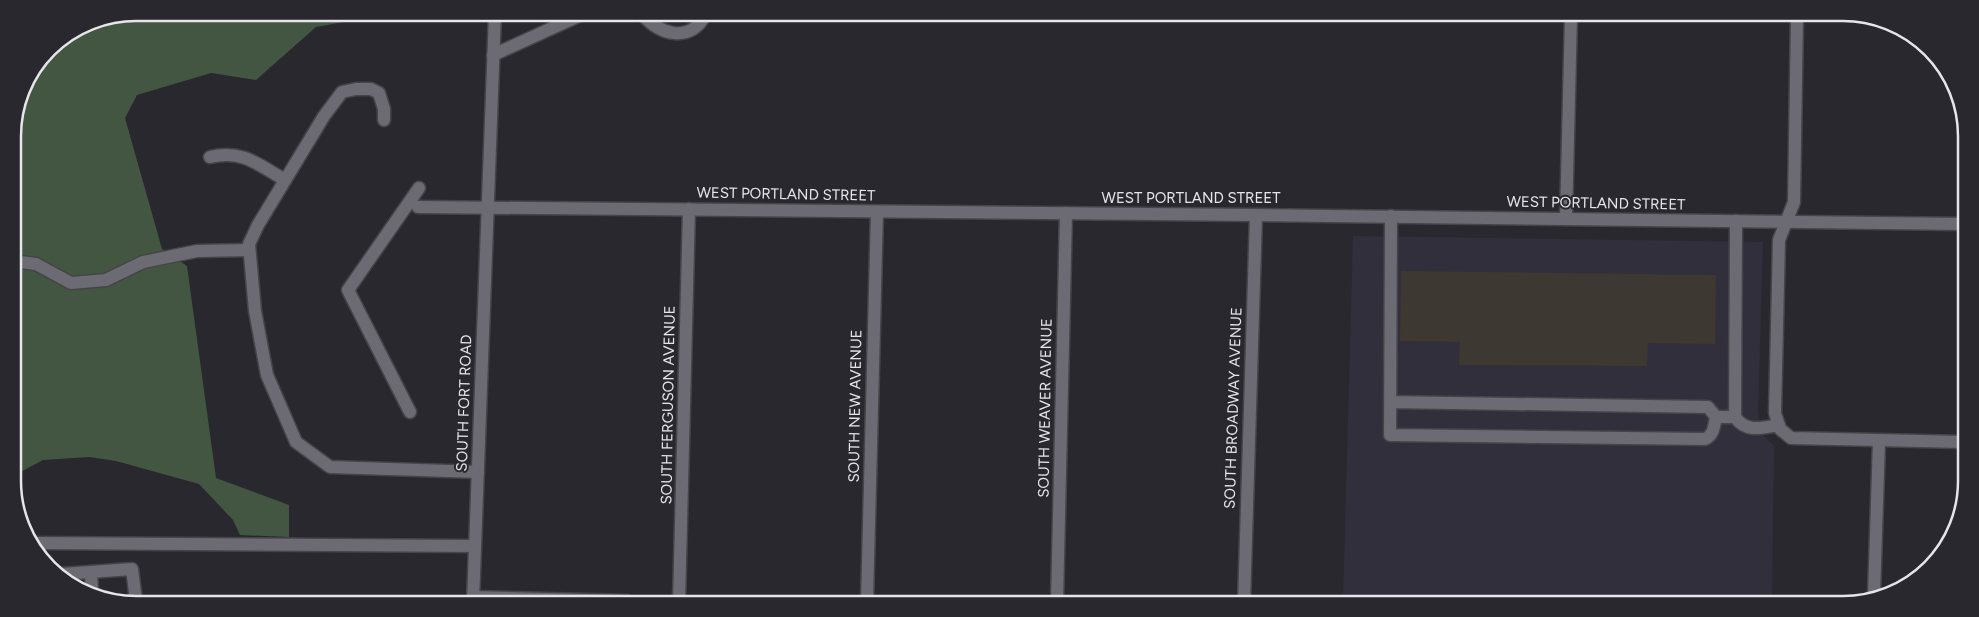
<svg xmlns="http://www.w3.org/2000/svg" width="1979" height="617" font-family="Figtree,sans-serif">
<style>
.built{fill:#322f3c}
.green{fill:#435642}
.building{fill:#3d3832}
.lines{fill:none;stroke-linecap:round;stroke-linejoin:round}
.minor-casing{stroke:#454449;stroke-width:15}
.minor{stroke:#6c6a72;stroke-width:12}
.labels{text-anchor:middle;dominant-baseline:central;stroke-width:4;stroke-linejoin:round;paint-order:stroke}
.street-label{font-size:15px;fill:#e6e5e9;stroke:#29282e}
.rim{fill:none;stroke:#e6e5e9;stroke-width:2.5}
</style>
<rect width="100%" height="100%" fill="#29282e"/>
<!-- built -->
<polygon class="built" points="1353,236 1763,242 1758,412 1763,435 1774,446 1772,604 1343,603"/>
<!-- green -->
<polygon class="green" points="136,13 488,13 488,21 378,16 316,27 256,80 211,73 137,95 125,118 162,249 187,266 216,478 289,505 289,537 240,535 233,520 199,484 116,461 89,457 43,460 15,475 13,128 22,89 49,49 89,22"/>
<!-- building -->
<polygon class="building" points="1401,271 1716,275 1715,344 1648,343 1647,366 1459,365 1460,342 1400,341"/>
<g class="lines">
<defs>
<g id="minor">
<path d="M 642,14 C 660,35 690,44 706,14"/>
<polyline points="1797,17 1794,202 1779,240 1775,413 1780,429 1791,438 1963,442"/>
<polyline points="493,55 583,14"/>
<polyline points="384,120 384,109 379,93 371,89 356,89 342,92 324,116 258,225 249,244 255,311 267,375 296,442 330,467 478,472"/>
<path d="M 210,157 C 242,149 259,165 285,180"/>
<polyline points="418,207 1256,215 1964,224"/>
<polyline points="1566,219 1571,16"/>
<polyline points="13,261 36,264 71,283 106,280 143,262 197,251 249,250"/>
<path d="M 1390,402 L 1708,407 L 1716,417 C 1714,426 1714,435 1705,439 L 1390,435 L 1391,216"/>
<polyline points="410,412 348,290 419,188"/>
<path d="M 1716,417 L 1735,417 C 1746,433 1762,428 1779,425"/>
<polyline points="1735,417 1736,221"/>
<polyline points="34,543 475,546"/>
<polyline points="91,572 92,593"/>
<polyline points="62,574 132,569 136,600"/>
<polyline points="1874,595 1879,441"/>
<polyline points="473,597 627,601"/>
<polyline points="473,601 495,13"/>
<polyline points="679,602 689,209"/>
<polyline points="867,602 877,212"/>
<polyline points="1057,602 1066,213"/>
<polyline points="1244,603 1256,215"/>
</g>
</defs>
<!-- minor casing -->
<use href="#minor" class="minor-casing"/>
<!-- minor -->
<use href="#minor" class="minor"/>
</g>
<g class="labels">
<!-- street labels -->
<g class="street-label">
<text transform="translate(786 194) rotate(1)">WEST PORTLAND STREET</text>
<text x="1191" y="198">WEST PORTLAND STREET</text>
<text transform="translate(1596 203) rotate(1)">WEST PORTLAND STREET</text>
<text transform="translate(464 403) rotate(-88)">SOUTH FORT ROAD</text>
<text transform="translate(668 405) rotate(-89)">SOUTH FERGUSON AVENUE</text>
<text transform="translate(855 406) rotate(-89)">SOUTH NEW AVENUE</text>
<text transform="translate(1045 408) rotate(-89)">SOUTH WEAVER AVENUE</text>
<text transform="translate(1233 408) rotate(-88)">SOUTH BROADWAY AVENUE</text>
</g>
</g>
<!-- crop -->
<path d="M0 0H1979V617H0ZM136 21H1843A115 115 0 0 1 1958 136V481A115 115 0 0 1 1843 596H136A115 115 0 0 1 21 481V136A115 115 0 0 1 136 21Z" fill="#29282e" fill-rule="evenodd"/>
<path class="rim" d="M136 21H1843A115 115 0 0 1 1958 136V481A115 115 0 0 1 1843 596H136A115 115 0 0 1 21 481V136A115 115 0 0 1 136 21Z"/>
</svg>
